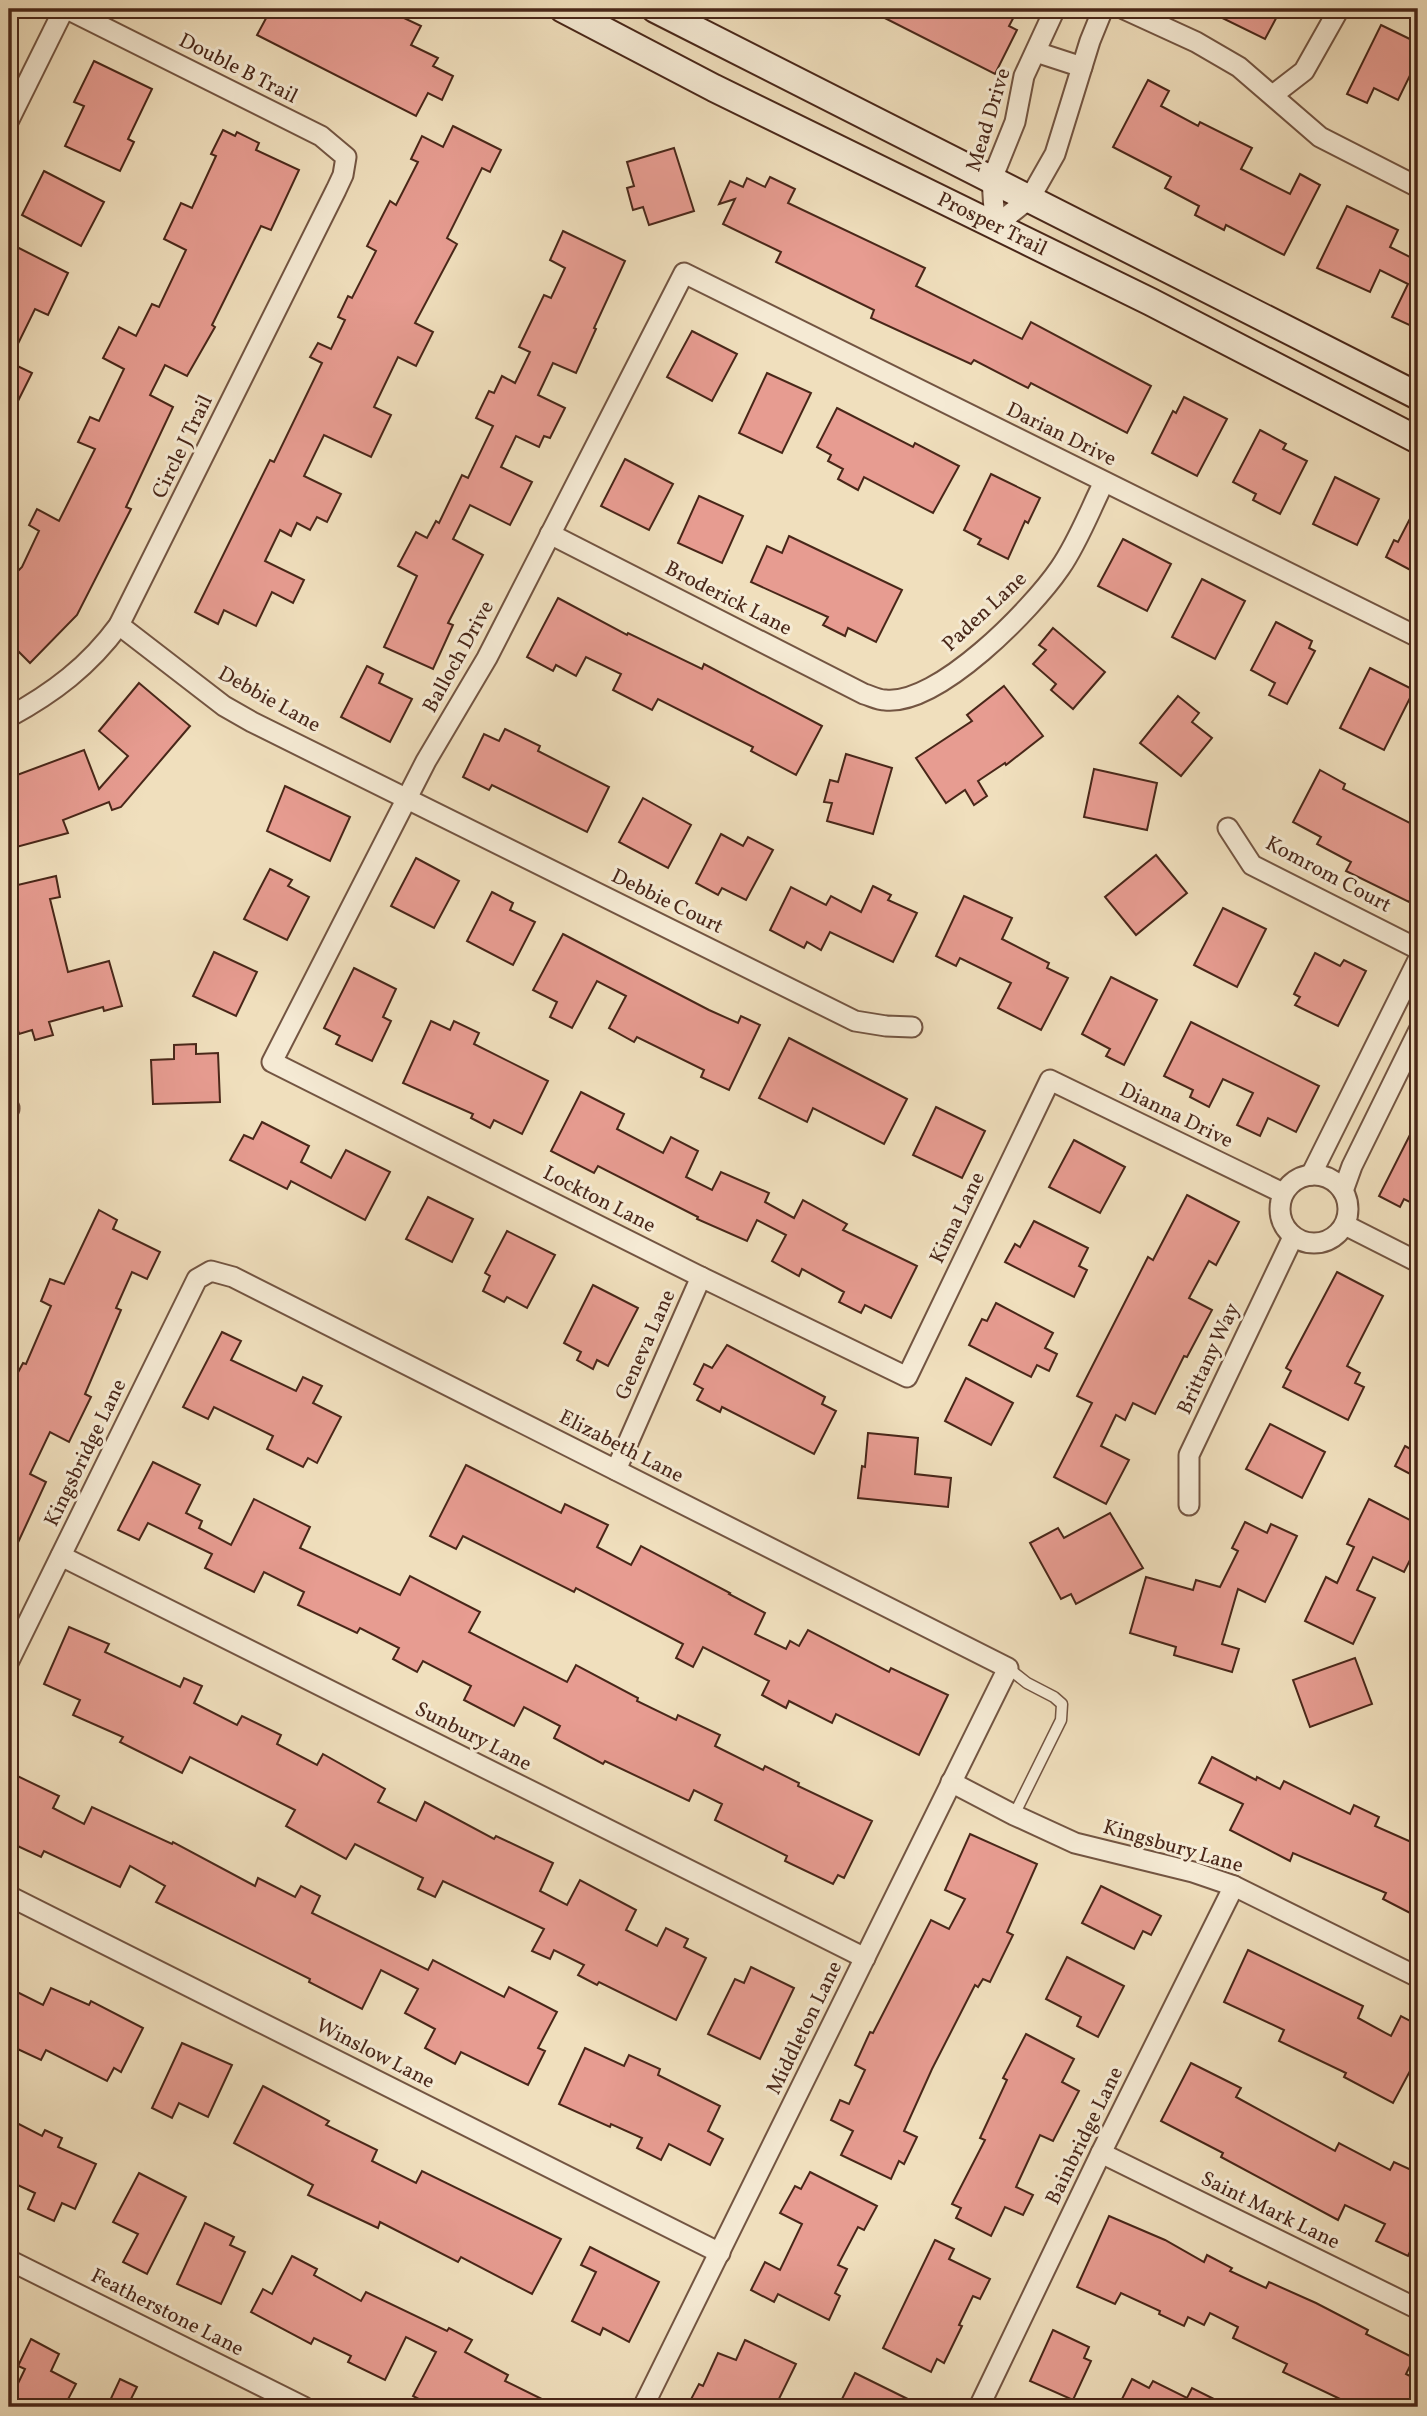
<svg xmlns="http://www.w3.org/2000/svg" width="1427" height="2416" font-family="Vollkorn,serif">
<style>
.building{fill:#e79c91;stroke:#492719;stroke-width:2}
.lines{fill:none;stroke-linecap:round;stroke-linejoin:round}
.service-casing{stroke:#735542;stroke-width:13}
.minor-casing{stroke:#735542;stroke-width:23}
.secondary-casing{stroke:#492719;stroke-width:30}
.service{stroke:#f5ead4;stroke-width:10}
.minor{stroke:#f5ead4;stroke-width:19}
.secondary{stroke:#f5ead4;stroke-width:26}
.labels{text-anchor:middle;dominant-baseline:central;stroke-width:6;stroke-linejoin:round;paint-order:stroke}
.street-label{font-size:21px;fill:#492719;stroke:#f5ead4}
</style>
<rect width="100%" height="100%" fill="#f0dfbd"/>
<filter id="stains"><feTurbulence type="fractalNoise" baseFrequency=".00286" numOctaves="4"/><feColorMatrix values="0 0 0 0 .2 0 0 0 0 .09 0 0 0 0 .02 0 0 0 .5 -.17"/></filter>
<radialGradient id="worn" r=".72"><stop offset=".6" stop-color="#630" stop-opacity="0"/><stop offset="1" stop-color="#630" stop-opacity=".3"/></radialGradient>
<!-- building -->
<g class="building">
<polygon points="271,9 385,9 421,26 411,45 438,58 433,66 453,76 442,100 428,93 416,116 257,35"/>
<polygon points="867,9 1018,9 1009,26 1017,30 995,74"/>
<polygon points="1204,9 1281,9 1265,39"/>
<polygon points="1381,25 1418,43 1418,59 1398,100 1374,88 1367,103 1347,94"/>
<polygon points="94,61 152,89 128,139 134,142 120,171 65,146 84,106 74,102"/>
<polygon points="1148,80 1169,91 1161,106 1198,126 1200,122 1252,148 1241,169 1290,194 1300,174 1320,185 1284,255 1226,225 1224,230 1195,215 1199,206 1165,188 1171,177 1113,147"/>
<polygon points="453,126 501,150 490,172 482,168 447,238 457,244 415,323 433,332 416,366 398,357 374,407 391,415 371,457 324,435 304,476 341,494 327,522 317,517 310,530 297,523 291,536 280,530 265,561 304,580 293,603 272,592 256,626 224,610 218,624 195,612 270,460 274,462 322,363 310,357 318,343 331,349 345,320 338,317 348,296 352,298 376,251 367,246 390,201 396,205 418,162 411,159 422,136 443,147"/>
<polygon points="223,130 235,136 237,132 259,143 256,150 299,170 271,230 261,226 212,325 215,327 187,376 165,365 150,395 173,407 126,507 131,509 77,615 30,663 9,642 9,580 22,567 39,531 29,525 37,509 59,521 95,449 78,442 90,417 99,421 124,369 103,358 119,327 136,336 152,304 159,307 186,250 164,239 181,203 192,208 216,156 211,154"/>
<polygon points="674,148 694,211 649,225 643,207 633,210 627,188 634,186 627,162"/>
<polygon points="44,171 104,202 81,246 22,215"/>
<polygon points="770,177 795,189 788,203 925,268 916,286 1022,339 1031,322 1151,386 1127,433 1031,383 1028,388 974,360 971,364 871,318 874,310 776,262 781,252 723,224 735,199 719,204 730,181 743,187 747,178 765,187"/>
<polygon points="1347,206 1398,230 1390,247 1418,261 1418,329 1392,317 1408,284 1380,270 1370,292 1317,268"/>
<polygon points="563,231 625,261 594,328 596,329 576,373 553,363 538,395 565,408 550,438 544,436 539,447 516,436 501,467 532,482 510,525 470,505 453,539 483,555 448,623 453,625 433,669 384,647 417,576 398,566 416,532 427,538 436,521 439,523 462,475 468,478 493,426 476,418 489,391 494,393 502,376 515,383 530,352 519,347 544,295 551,298 565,268 550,260"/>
<polygon points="9,243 68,273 48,315 35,309 9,362 32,373 9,419"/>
<polygon points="692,331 737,354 712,401 667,377"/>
<polygon points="767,373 811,393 782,453 739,433"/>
<polygon points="1184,397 1227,419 1197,476 1152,453 1173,411 1176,413"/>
<polygon points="837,408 913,447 915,443 959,466 933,513 864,477 858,490 838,479 843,469 828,461 831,455 817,447"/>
<polygon points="1260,430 1286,444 1283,449 1307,461 1280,514 1253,500 1256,494 1233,482"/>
<polygon points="625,459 673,484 649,530 601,506"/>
<polygon points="991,474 1040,498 1028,523 1025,521 1008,559 978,544 981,539 964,530"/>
<polygon points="1335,477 1379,499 1357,545 1313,524"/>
<polygon points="699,496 743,516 722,563 678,543"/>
<polygon points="1418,503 1418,574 1386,557 1394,540 1398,542"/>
<polygon points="789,536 902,590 876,642 848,628 845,636 823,625 828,617 751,582 767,546 782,553"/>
<polygon points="1123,539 1171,564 1147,611 1098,586"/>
<polygon points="1202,579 1245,601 1215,659 1172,637"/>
<polygon points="558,598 627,635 628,633 702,669 704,664 822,726 796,775 751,751 753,747 658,699 652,710 613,690 621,674 586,657 576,676 556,665 553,671 527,657"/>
<polygon points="1276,622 1312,641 1309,648 1315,651 1287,704 1269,695 1275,683 1251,670"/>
<polygon points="1053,628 1105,672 1073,709 1051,690 1056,684 1033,664 1046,650 1039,645"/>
<polygon points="367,666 383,674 379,683 412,699 390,742 341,717"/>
<polygon points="1370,668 1414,690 1384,750 1340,728"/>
<polygon points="139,683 190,726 121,807 112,810 109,802 63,820 68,833 9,849 9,778 84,750 99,789 128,756 99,731"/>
<polygon points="1004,686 1043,736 1006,765 1005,763 978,781 987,796 974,805 965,790 946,803 916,758 972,721 967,715"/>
<polygon points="1178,696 1199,713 1192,722 1212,738 1181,776 1140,743"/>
<polygon points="505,729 540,746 538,751 609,787 587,832 492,785 489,790 463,777 484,734 499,741"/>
<polygon points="846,754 892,768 873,834 827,821 832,803 824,802 830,780 838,782"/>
<polygon points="1094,769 1157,783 1147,830 1084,817"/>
<polygon points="1320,770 1345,784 1343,789 1418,827 1418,884 1409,902 1346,871 1351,862 1317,844 1321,837 1293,822"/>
<polygon points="285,786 350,817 330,861 267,831"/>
<polygon points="643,798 691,825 668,868 619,842"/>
<polygon points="721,834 743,846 748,837 773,850 746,900 722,888 718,895 696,883"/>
<polygon points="1156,855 1187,893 1136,935 1105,897"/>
<polygon points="416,858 459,881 434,928 391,906"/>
<polygon points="270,869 292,880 288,886 309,897 287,940 244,919"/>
<polygon points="56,876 60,897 50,899 68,972 109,961 122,1006 104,1011 103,1007 49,1022 53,1035 35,1040 32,1030 19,1034 9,996 9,887"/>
<polygon points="873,886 891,895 888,900 917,913 893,962 830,932 821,950 807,942 804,948 770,930 791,887 826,905 831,896 861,912"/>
<polygon points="492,892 513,903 510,910 535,922 513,965 467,941"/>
<polygon points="964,896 1012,918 1002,939 1049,963 1047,968 1068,978 1041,1030 998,1008 1011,983 960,958 956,966 936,956"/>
<polygon points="1223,908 1266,929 1237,987 1194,965"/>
<polygon points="563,934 709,1010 738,1023 741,1016 760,1025 729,1090 701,1077 704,1070 637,1037 634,1042 609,1028 626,996 597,981 572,1028 550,1017 557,1002 533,990"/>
<polygon points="214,952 257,972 236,1016 193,996"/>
<polygon points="1315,953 1340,966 1344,960 1366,971 1338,1026 1295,1005 1300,997 1294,994"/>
<polygon points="354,968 396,989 383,1017 391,1021 372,1061 336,1044 340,1036 324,1028"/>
<polygon points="1111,977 1157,1000 1124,1065 1106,1056 1110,1049 1082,1034"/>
<polygon points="431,1021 450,1030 454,1021 479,1033 474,1044 548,1081 522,1134 494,1120 490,1128 471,1118 473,1114 403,1083"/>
<polygon points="1191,1022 1319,1086 1296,1132 1268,1118 1260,1136 1237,1125 1253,1093 1223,1079 1209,1107 1190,1097 1193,1090 1164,1076"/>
<polygon points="789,1038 907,1099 884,1144 813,1108 807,1122 759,1098"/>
<polygon points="196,1044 196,1054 218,1053 220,1102 153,1104 151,1060 174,1059 174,1045"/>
<polygon points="581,1092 624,1114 617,1129 663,1153 671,1137 698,1151 686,1177 712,1190 721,1172 769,1193 765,1202 794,1218 803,1200 847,1224 843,1230 917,1266 891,1318 865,1305 861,1313 839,1302 844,1292 802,1269 799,1276 772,1261 786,1235 757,1220 747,1241 697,1219 698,1217 598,1166 594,1173 551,1151"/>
<polygon points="936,1107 985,1131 962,1178 913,1155"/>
<polygon points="1418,1119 1418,1206 1404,1199 1400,1207 1379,1196"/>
<polygon points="262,1122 309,1146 301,1162 331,1178 346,1150 390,1172 365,1220 291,1181 287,1189 230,1160 244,1135 253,1139"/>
<polygon points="1074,1140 1125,1167 1100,1213 1049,1187"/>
<polygon points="1187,1195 1239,1222 1216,1265 1209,1261 1189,1298 1212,1310 1187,1357 1184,1356 1155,1414 1133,1403 1125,1420 1116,1415 1101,1446 1129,1460 1106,1504 1054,1477 1092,1403 1077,1396 1148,1257 1153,1260"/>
<polygon points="428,1197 473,1219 452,1262 406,1239"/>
<polygon points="99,1210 117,1220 113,1229 160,1252 147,1279 132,1272 116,1308 121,1310 85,1394 91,1397 69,1442 50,1432 30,1474 46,1482 9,1562 9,1377 14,1380 23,1363 26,1364 51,1306 41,1301 50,1279 64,1284"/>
<polygon points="1034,1221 1088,1248 1079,1266 1087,1270 1074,1297 1005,1262 1015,1244 1020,1247"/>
<polygon points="507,1231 555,1255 527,1308 507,1297 504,1302 483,1291 490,1276 485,1273"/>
<polygon points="1337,1272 1383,1296 1347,1366 1360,1373 1355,1383 1364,1387 1348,1420 1283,1387 1291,1371 1286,1368"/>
<polygon points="593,1285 638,1308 608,1366 597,1360 593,1369 577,1360 581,1352 564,1343"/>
<polygon points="996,1303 1053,1333 1045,1348 1057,1354 1049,1371 1037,1365 1031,1377 969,1345 982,1319 987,1321"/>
<polygon points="222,1332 241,1341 231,1360 296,1391 303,1377 322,1386 313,1403 341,1417 317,1463 308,1458 303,1467 267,1449 273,1436 214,1407 208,1419 183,1407"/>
<polygon points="727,1345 825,1397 822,1404 836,1411 814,1454 722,1407 720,1412 697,1400 703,1389 694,1384 704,1364 712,1368"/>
<polygon points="966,1378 1013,1403 991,1445 945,1421"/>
<polygon points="1270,1424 1325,1452 1302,1498 1246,1469"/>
<polygon points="868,1433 918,1438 915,1474 951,1478 948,1507 858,1498 862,1466 865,1467"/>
<polygon points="1405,1446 1418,1453 1418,1478 1395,1466"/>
<polygon points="153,1462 200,1485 186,1513 202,1521 199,1528 231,1545 254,1499 310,1527 300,1548 400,1595 410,1576 480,1612 469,1632 567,1682 576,1665 638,1698 637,1701 676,1720 678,1715 720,1735 715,1746 763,1770 765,1766 799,1783 798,1786 872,1821 844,1878 838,1875 833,1884 785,1861 787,1856 715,1820 722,1804 694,1790 689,1801 605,1761 603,1764 554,1738 560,1726 524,1707 514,1726 464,1700 471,1686 423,1661 417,1672 393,1659 399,1648 360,1628 357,1633 298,1605 304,1592 264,1572 254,1592 205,1568 212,1554 148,1523 139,1540 118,1530"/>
<polygon points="466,1465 561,1513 565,1504 608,1525 597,1547 631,1565 641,1546 730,1593 729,1594 765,1613 755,1634 786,1649 790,1641 799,1646 808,1630 889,1672 891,1668 948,1695 919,1755 836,1714 832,1723 789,1701 786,1708 762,1695 769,1681 703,1647 693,1667 676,1658 683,1644 576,1588 574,1592 463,1536 456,1549 430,1536"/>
<polygon points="1369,1499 1418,1524 1418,1544 1404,1572 1373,1557 1357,1590 1375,1598 1353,1644 1305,1621 1326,1577 1337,1583 1354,1547 1347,1544"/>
<polygon points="1110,1513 1143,1568 1076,1604 1071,1594 1061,1599 1030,1543 1058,1528 1064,1538"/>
<polygon points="1245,1522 1267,1533 1271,1524 1297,1536 1265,1602 1238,1589 1222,1644 1239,1649 1232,1672 1174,1655 1176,1647 1130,1633 1146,1577 1193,1590 1196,1580 1220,1587 1238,1551 1232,1548"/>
<polygon points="69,1627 109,1644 105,1652 180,1687 184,1678 202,1686 194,1703 237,1725 242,1716 281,1735 277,1744 317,1765 323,1754 385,1789 378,1802 416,1821 425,1802 494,1839 496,1836 553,1863 540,1891 567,1905 580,1880 636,1910 626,1930 657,1946 666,1928 688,1939 684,1947 706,1958 676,2020 599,1982 597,1985 578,1975 584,1965 554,1950 550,1959 532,1951 544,1929 443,1881 435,1897 418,1889 423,1878 355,1844 346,1859 286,1826 295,1810 190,1757 182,1773 120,1742 123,1737 73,1715 80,1700 44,1684"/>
<polygon points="1355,1658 1372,1704 1310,1727 1293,1680"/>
<polygon points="1212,1757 1256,1780 1257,1777 1280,1789 1284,1781 1350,1814 1354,1805 1379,1817 1375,1826 1418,1845 1418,1917 1383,1899 1386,1893 1293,1853 1290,1861 1230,1830 1243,1804 1199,1783"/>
<polygon points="9,1772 59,1796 53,1808 84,1824 92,1807 172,1844 173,1842 255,1886 258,1878 295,1897 301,1886 320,1896 312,1913 428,1970 433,1960 504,1997 509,1987 557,2012 538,2048 545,2051 528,2085 461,2052 455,2064 425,2048 435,2029 405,2013 418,1989 381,1970 362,2009 309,1982 310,1979 156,1902 165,1886 130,1866 120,1887 44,1851 41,1857 9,1842"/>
<polygon points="970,1834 1037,1864 1007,1932 1013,1935 990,1982 983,1979 978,1987 975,1985 932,2069 904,2131 917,2137 904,2164 899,2161 891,2179 841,2155 853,2131 831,2120 840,2100 849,2104 865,2070 855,2065 870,2032 873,2033 931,1920 949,1929 965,1899 945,1890"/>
<polygon points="1101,1886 1161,1916 1151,1935 1143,1931 1134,1949 1082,1923"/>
<polygon points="1248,1950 1363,2006 1358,2018 1391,2036 1401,2016 1418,2025 1418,2056 1393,2103 1344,2077 1346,2073 1279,2041 1284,2030 1224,2002"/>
<polygon points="1067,1957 1124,1986 1098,2037 1077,2026 1081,2017 1046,1999"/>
<polygon points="751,1967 794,1988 760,2059 708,2034 735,1979 744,1983"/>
<polygon points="9,1988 43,2005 51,1988 89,2005 91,2001 143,2028 121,2072 114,2068 107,2081 46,2050 41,2060 9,2045"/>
<polygon points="1026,2034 1074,2059 1062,2082 1079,2091 1053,2141 1040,2135 1016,2187 1033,2195 1023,2215 1005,2207 991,2236 956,2218 961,2208 952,2204 985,2140 980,2138 1007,2080 1003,2078"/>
<polygon points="182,2043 232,2065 208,2117 179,2103 172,2118 152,2108"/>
<polygon points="585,2048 624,2066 629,2055 660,2069 658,2075 720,2106 708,2131 723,2139 710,2165 669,2144 661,2160 637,2148 642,2138 611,2124 610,2127 559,2104"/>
<polygon points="1191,2063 1241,2088 1236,2097 1335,2151 1339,2143 1390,2170 1394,2162 1418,2173 1418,2235 1408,2256 1376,2241 1385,2224 1345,2205 1338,2220 1221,2157 1223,2153 1161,2121"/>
<polygon points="263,2086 329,2121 326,2125 377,2150 372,2161 416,2183 422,2171 561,2239 532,2294 461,2257 458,2262 380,2222 378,2228 308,2195 313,2185 234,2143"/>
<polygon points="9,2119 42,2136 45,2130 62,2138 58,2147 96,2164 75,2209 62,2203 54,2221 28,2209 35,2193 9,2181"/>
<polygon points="810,2172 877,2206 864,2230 858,2227 838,2265 847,2269 835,2293 840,2296 829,2320 778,2294 774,2302 751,2290 765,2262 780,2270 802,2224 780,2213 795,2186 801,2189"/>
<polygon points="139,2173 186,2197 147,2274 123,2262 138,2234 113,2222"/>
<polygon points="1109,2216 1165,2240 1204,2262 1207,2255 1232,2268 1230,2271 1266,2288 1269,2282 1316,2303 1368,2330 1366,2334 1414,2358 1406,2374 1418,2380 1418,2397 1413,2407 1357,2407 1283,2372 1287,2364 1233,2338 1238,2327 1210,2313 1204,2325 1188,2317 1184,2326 1159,2314 1160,2311 1121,2293 1115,2304 1077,2287"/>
<polygon points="205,2223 234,2237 230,2245 245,2252 221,2304 177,2284"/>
<polygon points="935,2240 954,2249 949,2259 990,2279 980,2299 973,2296 959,2325 962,2326 944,2363 937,2359 931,2372 883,2348"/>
<polygon points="590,2247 659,2282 629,2342 603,2328 600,2335 572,2321 596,2272 581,2265"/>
<polygon points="292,2256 317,2269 314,2275 361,2301 366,2292 447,2331 449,2328 472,2340 465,2352 508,2375 505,2381 558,2407 434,2407 413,2396 436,2352 406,2337 385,2380 348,2362 351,2356 314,2338 311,2344 251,2312 263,2289 272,2294"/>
<polygon points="1053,2330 1089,2347 1084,2358 1091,2361 1073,2400 1030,2381"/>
<polygon points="31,2339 59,2354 51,2371 76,2384 64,2407 9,2407 9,2402 25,2369 18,2366"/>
<polygon points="745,2340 796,2364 775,2407 687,2407 699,2384 703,2386 718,2353 736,2360"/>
<polygon points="855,2373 924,2407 838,2407"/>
<polygon points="120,2379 137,2387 127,2407 107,2407"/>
<polygon points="1132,2379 1149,2388 1153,2381 1187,2398 1192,2388 1230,2407 1118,2407"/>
</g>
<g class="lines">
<defs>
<polyline id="service" points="1008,1668 1027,1683 1054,1697 1062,1704 1061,1720 1014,1815"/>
<g id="minor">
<polyline points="1124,9 1196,42 1239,67 1320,137 1418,187"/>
<polyline points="1036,52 1082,67"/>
<polyline points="1273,95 1304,71 1339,9"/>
<polyline points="9,120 64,9"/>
<polyline points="995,226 1030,198 1055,154 1090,41 1103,9"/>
<polyline points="995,226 992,179 1015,122 1024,76 1055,9"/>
<path d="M 550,534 L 864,694 C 871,696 878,700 885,700 C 938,706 1032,609 1060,568 C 1078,542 1090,510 1104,482"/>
<polyline points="119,625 224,706 252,722 855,1021 886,1026 912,1027"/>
<path d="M 9,717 C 53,693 89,666 119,625 L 336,190 L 343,175 L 346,157 L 321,136 L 67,9"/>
<polyline points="1228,828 1252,865 1418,949"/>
<polyline points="9,1108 9,1109"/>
<circle cx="1314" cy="1209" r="34"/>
<polyline points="1311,1175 1418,960"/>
<polyline points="1343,1191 1352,1166 1418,1032"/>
<polyline points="1283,1193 1050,1080 907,1377 701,1277 272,1062 426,761 487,658 684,273 1418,637"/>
<polyline points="1345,1225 1418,1262"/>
<polyline points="616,1470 701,1277"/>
<polyline points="1189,1505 1189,1455 1293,1237"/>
<polyline points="61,1556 865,1958"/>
<polyline points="9,1661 197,1279 211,1271 233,1277 1008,1668 643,2407"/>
<polyline points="951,1782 1014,1815 1075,1843 1193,1872 1234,1886 1418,1977"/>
<polyline points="9,1896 720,2253"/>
<polyline points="1101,2153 1418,2309"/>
<polyline points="9,2260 304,2407"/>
<polyline points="979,2407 1101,2153 1234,1886"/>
</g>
<g id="secondary">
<path id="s1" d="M 563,9 L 714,88 L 1151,302 L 1418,440"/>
<polyline points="655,9 1418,396"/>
</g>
</defs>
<!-- service casing -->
<use href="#service" class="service-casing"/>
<!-- minor casing -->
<use href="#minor" class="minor-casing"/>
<!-- secondary casing -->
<use href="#secondary" class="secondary-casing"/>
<!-- service -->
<use href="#service" class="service"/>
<!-- minor -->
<use href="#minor" class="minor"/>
<!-- secondary -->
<use href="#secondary" class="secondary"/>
</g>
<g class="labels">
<!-- street labels -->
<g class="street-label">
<text transform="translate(238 69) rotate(27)">Double B Trail</text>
<text transform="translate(989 120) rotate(-73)">Mead Drive</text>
<text stroke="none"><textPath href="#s1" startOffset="480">Prosper Trail</textPath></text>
<text transform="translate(1061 435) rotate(26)">Darian Drive</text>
<text transform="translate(183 447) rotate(-64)">Circle J Trail</text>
<text transform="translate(728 599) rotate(27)">Broderick Lane</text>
<text transform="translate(985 612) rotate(-43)">Paden Lane</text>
<text transform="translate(459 657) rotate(-61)">Balloch Drive</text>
<text transform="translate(269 700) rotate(29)">Debbie Lane</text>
<text transform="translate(1328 875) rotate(28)">Komrom Court</text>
<text transform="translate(667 902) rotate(26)">Debbie Court</text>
<text transform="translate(1176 1116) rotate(26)">Dianna Drive</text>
<text transform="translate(599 1200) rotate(27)">Lockton Lane</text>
<text transform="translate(958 1218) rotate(-64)">Kima Lane</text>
<text transform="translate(646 1345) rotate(-66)">Geneva Lane</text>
<text transform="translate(1209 1359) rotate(-65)">Brittany Way</text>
<text transform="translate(621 1447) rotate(27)">Elizabeth Lane</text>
<text transform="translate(86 1453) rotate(-64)">Kingsbridge Lane</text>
<text transform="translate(473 1737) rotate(27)">Sunbury Lane</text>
<text transform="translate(1173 1847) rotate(16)">Kingsbury Lane</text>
<text transform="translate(805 2028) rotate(-64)">Middleton Lane</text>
<text transform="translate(375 2054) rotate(27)">Winslow Lane</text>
<text transform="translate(1085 2136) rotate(-64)">Bainbridge Lane</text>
<text transform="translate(1270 2211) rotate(26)">Saint Mark Lane</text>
<text transform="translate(167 2313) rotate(27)">Featherstone Lane</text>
</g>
</g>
<!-- margin -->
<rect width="1427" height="2416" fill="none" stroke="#f0dfbd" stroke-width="35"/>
<rect x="10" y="10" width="1406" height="2395" fill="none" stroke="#492719" stroke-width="3.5"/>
<rect x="18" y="18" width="1392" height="2381" fill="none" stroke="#492719" stroke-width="2"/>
<rect width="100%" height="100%" filter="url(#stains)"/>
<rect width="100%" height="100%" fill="url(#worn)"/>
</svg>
